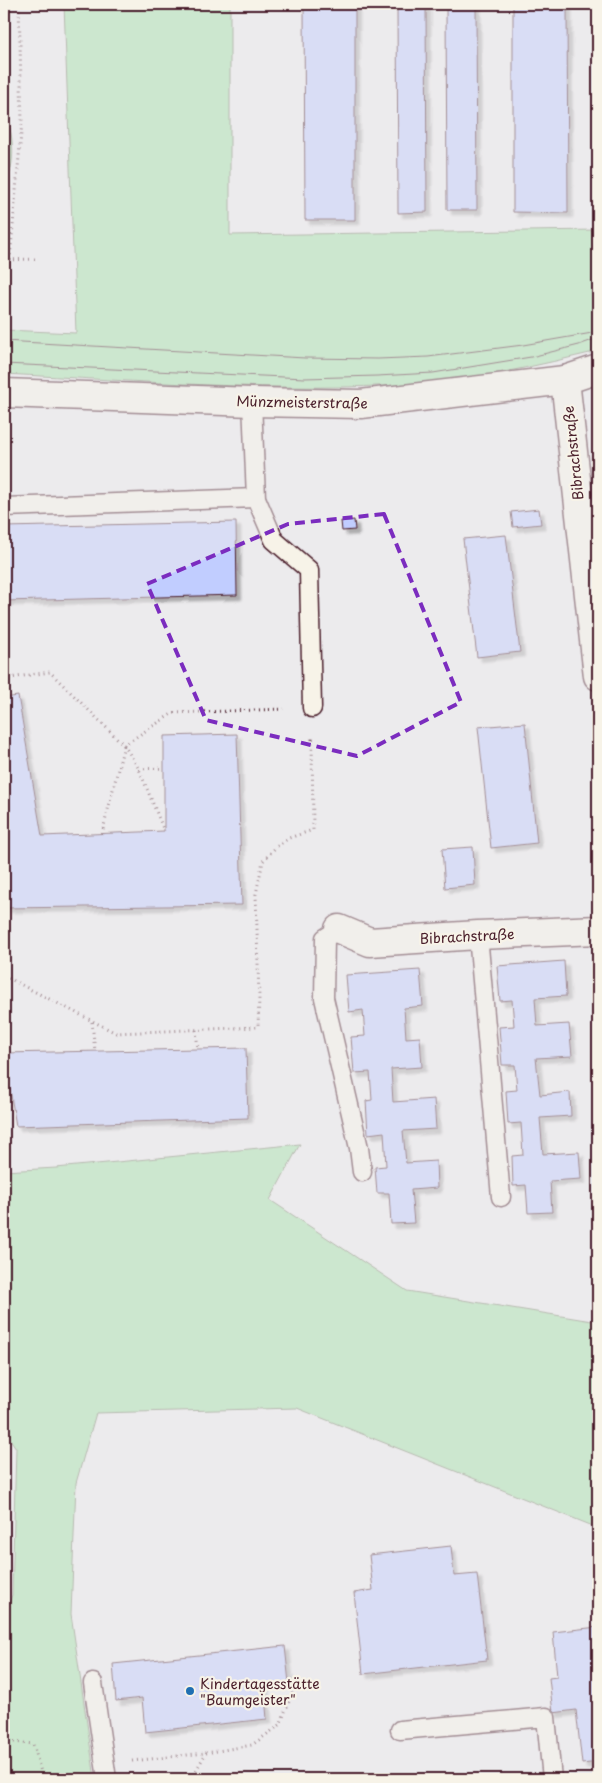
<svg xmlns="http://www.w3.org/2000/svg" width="602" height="1783" font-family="'Playpen Sans',sans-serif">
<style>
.green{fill:#a5e2aa;stroke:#78806a}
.building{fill:#c1cdff;stroke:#4a1f2b;filter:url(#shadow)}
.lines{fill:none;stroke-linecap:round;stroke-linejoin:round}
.lane-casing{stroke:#4a1f2b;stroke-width:21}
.street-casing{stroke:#4a1f2b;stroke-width:31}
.path{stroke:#4a1f2b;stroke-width:3;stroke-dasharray:1 4;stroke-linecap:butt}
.lane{stroke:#f7f3e8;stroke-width:18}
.street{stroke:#f7f3e8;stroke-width:28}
.tram{stroke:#4a1f2b;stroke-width:1}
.marked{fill:none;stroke:#7b2cbf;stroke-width:4;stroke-dasharray:10 6;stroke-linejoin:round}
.poi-dot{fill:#1f6fb2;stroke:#f7f3e8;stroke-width:2}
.labels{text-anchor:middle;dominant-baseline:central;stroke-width:4.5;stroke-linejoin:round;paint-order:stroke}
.street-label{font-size:14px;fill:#4a1f2b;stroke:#f7f3e8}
.poi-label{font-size:14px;fill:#4a1f2b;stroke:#f7f3e8;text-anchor:start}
</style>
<defs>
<filter id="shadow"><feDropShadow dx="4.5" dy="4.5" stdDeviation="1" flood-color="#0004"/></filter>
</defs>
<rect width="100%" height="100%" fill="#ecebed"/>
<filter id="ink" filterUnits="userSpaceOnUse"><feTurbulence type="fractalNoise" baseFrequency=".02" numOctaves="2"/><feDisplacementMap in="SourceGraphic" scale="10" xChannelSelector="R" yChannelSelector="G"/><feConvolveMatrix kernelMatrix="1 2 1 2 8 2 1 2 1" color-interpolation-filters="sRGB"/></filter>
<g filter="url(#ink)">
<!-- green -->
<g class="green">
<path d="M 64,4 L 230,4 L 230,235 L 598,230 L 598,351 C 539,365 477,380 416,384 C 279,393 141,381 4,374 L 4,330 L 76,333 Z"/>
<path d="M 4,112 C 14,132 17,166 4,186 Z"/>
<polygon points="300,1144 270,1200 407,1291 598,1322 598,1528 297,1408 96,1413 76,1483 71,1614 95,1779 4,1779 4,1614 5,1614 12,1595 16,1448 4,1430 4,1171 56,1168"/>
</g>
<!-- building -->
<g class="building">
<polygon points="304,4 355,4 355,220 305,220"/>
<polygon points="397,4 426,4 427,212 398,213"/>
<polygon points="446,4 476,4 477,210 447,210"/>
<polygon points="513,4 567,4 568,213 513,212"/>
<polygon points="539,509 541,524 513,527 511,512"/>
<polygon points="354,520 355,530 342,531 341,521"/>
<polygon points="236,522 237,595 4,601 4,527"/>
<polygon points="506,535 520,652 477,657 463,539"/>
<polygon points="18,696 42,836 164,831 164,736 237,734 242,905 4,908 4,698"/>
<polygon points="525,723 537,843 491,848 478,727"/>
<polygon points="473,847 475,885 445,888 442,849"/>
<polygon points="564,961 566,996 535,998 537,1026 569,1024 572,1056 536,1058 540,1095 570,1092 571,1116 540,1118 543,1154 579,1152 581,1179 550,1181 552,1212 528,1213 526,1185 513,1186 512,1156 523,1155 521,1123 508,1124 506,1091 517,1090 515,1065 502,1065 499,1027 514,1026 512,1000 500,1001 497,966"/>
<polygon points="420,970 423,1006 404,1008 406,1038 420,1037 422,1067 391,1069 393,1102 434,1099 436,1129 403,1131 406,1163 436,1161 437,1188 411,1190 414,1223 391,1224 389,1193 377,1193 375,1167 386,1166 384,1132 368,1134 366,1101 372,1100 370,1072 354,1073 351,1037 365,1036 363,1010 349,1012 346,975"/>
<polygon points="246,1048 248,1118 16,1126 4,1053"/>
<polygon points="451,1546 454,1576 477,1574 487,1660 363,1674 354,1593 373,1590 369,1555"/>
<polygon points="598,1627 598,1762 582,1764 576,1710 553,1713 549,1678 557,1677 553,1632"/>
<polygon points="285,1646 289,1683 264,1685 267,1719 145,1732 142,1698 116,1701 113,1664"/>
</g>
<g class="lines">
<defs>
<g id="lane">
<polyline points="252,402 256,498 274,540 309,570 312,708"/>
<polyline points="4,507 256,498"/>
<polyline points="339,929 325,938 324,998 359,1148 362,1172"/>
<polyline points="478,935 501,1197"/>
<polyline points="93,1683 107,1779"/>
<polyline points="400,1730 546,1717 552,1779"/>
</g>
<g id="street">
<polyline points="565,380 598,676"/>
<polyline points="4,393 252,402 361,404 565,380 598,369"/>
<polyline points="339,929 370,942 478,935 598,930"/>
</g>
</defs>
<!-- lane casing -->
<use href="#lane" class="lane-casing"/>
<!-- street casing -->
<use href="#street" class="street-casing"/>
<!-- path -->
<g class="path">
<polyline points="4,260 35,259"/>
<polyline points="10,260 22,122 19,4"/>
<polyline points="4,679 50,672 124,745 173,713 284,709"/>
<polyline points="124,745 139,769 164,831"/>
<polyline points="139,769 164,768"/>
<polyline points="102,834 124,745"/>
<polyline points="4,976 116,1033 258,1027 259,998 256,894 263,861 276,847 289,838 313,830 312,736"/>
<polyline points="92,1022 95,1051"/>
<polyline points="196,1030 198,1049"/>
<polyline points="4,1741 33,1744 43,1779"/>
<polyline points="132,1761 205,1753"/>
<polyline points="191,1779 206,1753 252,1745 280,1725 293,1691"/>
</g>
<!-- lane -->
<use href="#lane" class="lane"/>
<!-- street -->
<use href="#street" class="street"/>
<!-- tram -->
<g class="tram">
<polyline points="4,341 305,358 378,359 428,357 523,345 598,332"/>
<polyline points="4,364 305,378 377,376 433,373 531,357 579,345 598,338"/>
</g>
</g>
</g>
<!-- marked area -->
<path d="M0 0H602V1783H0ZM 384,514 L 461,702 L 357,756 L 206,720 L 147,584 L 288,524 Z" fill="#ecebed" fill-opacity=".55" fill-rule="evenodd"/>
<path class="marked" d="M 384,514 L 461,702 L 357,756 L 206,720 L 147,584 L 288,524 Z"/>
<!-- markers -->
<circle class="poi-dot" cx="190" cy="1691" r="5"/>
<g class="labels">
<!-- street labels -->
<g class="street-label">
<text transform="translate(302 402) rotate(1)">Münzmeisterstraße</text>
<text transform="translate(573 453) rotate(-96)">Bibrachstraße</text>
<text transform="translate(467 936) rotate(-3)">Bibrachstraße</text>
</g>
<!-- poi labels -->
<g class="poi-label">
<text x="200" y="1683">Kindertagesstätte<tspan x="200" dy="16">"Baumgeister"</tspan></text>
</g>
</g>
<!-- margin -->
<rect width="602" height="1783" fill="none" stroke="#f7f3e8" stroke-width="20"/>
<rect x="10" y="10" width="582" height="1763" fill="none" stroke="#4a1f2b" stroke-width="2" filter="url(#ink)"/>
</svg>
